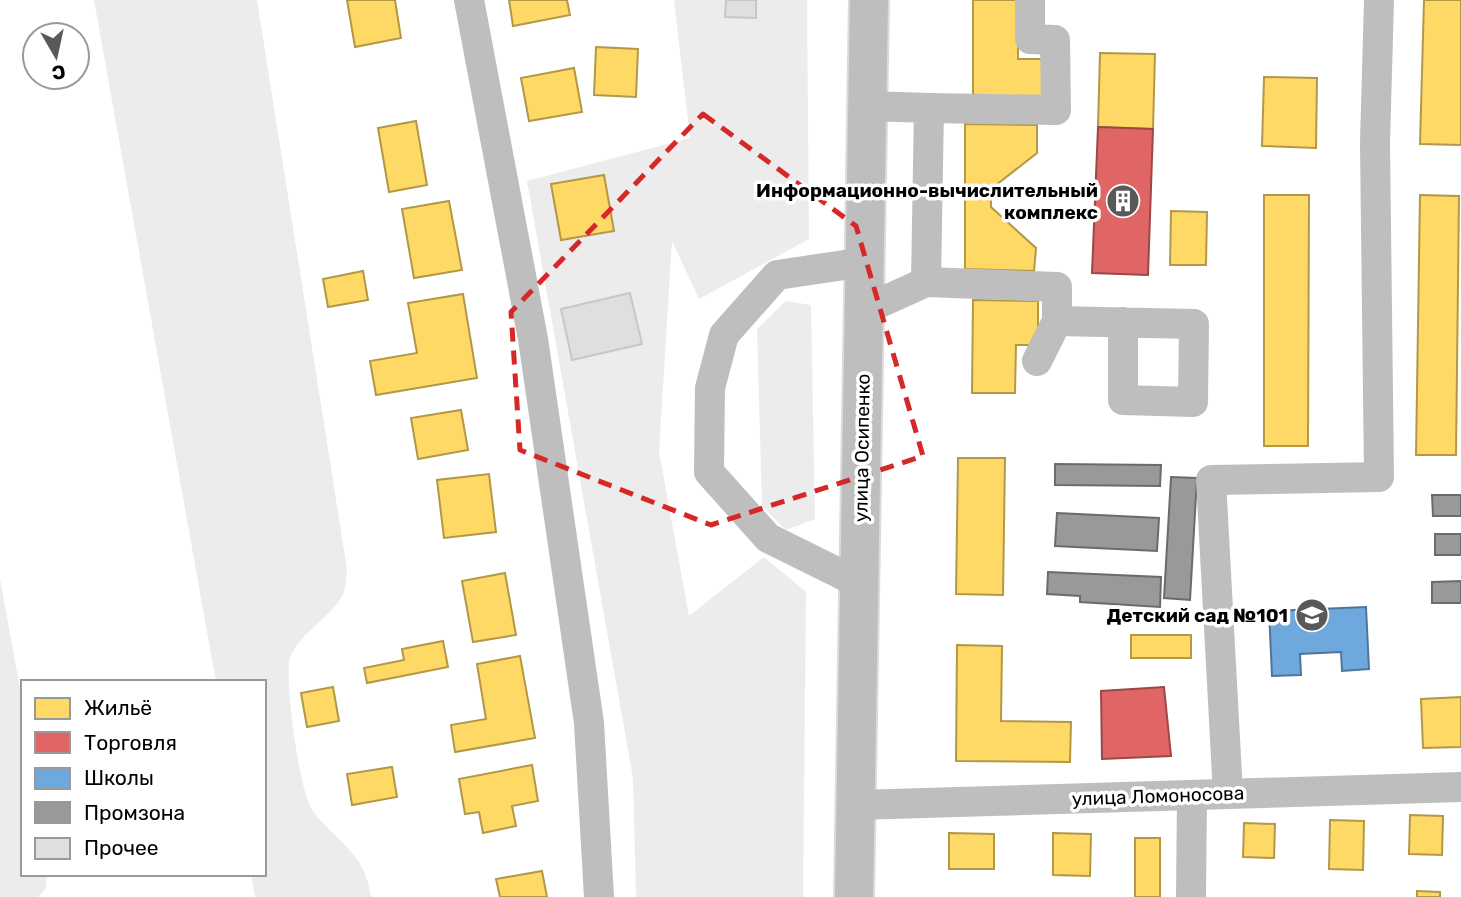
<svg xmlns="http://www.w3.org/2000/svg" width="1461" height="897" font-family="Rubik,sans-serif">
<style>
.green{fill:#ececec}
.homes{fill:#ffd966;stroke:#b29847;stroke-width:2}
.shops{fill:#e06666;stroke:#9d4747;stroke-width:2}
.schools{fill:#6fa8dc;stroke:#4e769a;stroke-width:2}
.industry{fill:#999;stroke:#6b6b6b;stroke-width:2}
.building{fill:#dfdfdf;stroke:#c7c7c7;stroke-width:2}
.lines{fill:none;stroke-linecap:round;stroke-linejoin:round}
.major-casing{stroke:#dbdbdb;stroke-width:42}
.minor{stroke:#bebebe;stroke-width:30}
.major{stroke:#bebebe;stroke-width:38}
.marked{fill:none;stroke:#d62828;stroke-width:5;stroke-dasharray:14 9;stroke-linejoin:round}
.labels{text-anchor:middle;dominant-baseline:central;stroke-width:7;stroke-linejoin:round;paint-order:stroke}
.poi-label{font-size:19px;font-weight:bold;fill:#000;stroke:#fff;text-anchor:end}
.street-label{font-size:19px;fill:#000;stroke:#fff}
</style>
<rect width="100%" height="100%" fill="#fff"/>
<!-- green -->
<g class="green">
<path d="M 94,0 L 257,0 L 347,569 C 346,577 346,588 343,595 C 331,617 293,638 289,662 C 286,687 299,790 312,810 C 336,843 365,851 371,897 L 255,897 L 251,874 L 264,874 L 264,682 L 216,682 Z"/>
<polygon points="674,0 807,0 809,239 699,299 672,241 659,452 689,616 764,557 806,592 803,897 636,897 633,778 527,181 690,138"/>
<polygon points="786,301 811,305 815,519 786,530 762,506 757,329"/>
<polygon points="0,579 23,705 23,874 47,874 46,888 38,897 0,897"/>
</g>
<!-- homes -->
<g class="homes">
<polygon points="347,0 395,0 401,38 355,47"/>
<polygon points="509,0 567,0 570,15 513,26"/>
<polygon points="973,0 1018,0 1018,59 1043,59 1044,102 973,102"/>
<polygon points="1424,0 1461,0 1461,145 1420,144"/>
<polygon points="596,47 638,49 636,97 594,95"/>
<polygon points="1100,53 1155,54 1153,129 1098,127"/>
<polygon points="574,68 582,112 529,121 521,78"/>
<polygon points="1264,77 1317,78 1316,148 1262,146"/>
<polygon points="416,121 427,185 389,192 378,128"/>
<polygon points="965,124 1037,125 1037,153 991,189 991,207 1036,248 1034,271 965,269"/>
<polygon points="604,175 614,231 561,240 551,184"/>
<polygon points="1264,195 1309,195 1308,446 1264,446"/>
<polygon points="1420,195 1459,196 1456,455 1416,455"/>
<polygon points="449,201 462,270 414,278 402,209"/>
<polygon points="1171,211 1207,212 1206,265 1170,265"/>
<polygon points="363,271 368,300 328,307 323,279"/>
<polygon points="463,294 477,378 376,395 370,361 417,353 408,303"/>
<polygon points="973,300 1038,301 1038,345 1016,345 1015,393 972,393"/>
<polygon points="461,410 468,450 418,459 411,418"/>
<polygon points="958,458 1005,458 1003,595 956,594"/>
<polygon points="489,474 496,532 444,538 437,480"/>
<polygon points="505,573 516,635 473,642 462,581"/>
<rect x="1131" y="635" width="60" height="23"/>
<polygon points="443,641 448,667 367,683 364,668 404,660 402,649"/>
<polygon points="957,645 1002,646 1001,721 1071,722 1070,762 956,761"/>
<polygon points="520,656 535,738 455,752 451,725 486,719 477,664"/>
<polygon points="333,687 339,721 307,727 301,693"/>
<polygon points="1461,697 1461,747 1423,748 1421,699"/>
<polygon points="532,765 538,801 512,806 516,826 483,833 479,812 465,814 459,779"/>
<polygon points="392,767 397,797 352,805 347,774"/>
<polygon points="1410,815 1443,816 1442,855 1409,854"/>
<polygon points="1330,820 1364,821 1363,870 1329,869"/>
<polygon points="1244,823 1275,824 1274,858 1243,857"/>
<polygon points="949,833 994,834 994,869 949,869"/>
<polygon points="1053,833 1091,834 1090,876 1053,875"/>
<rect x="1135" y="838" width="25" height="59"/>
<polygon points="542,871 547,897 500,897 496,879"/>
<polygon points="1417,891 1440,892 1440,897 1417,897"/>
</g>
<!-- shops -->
<g class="shops">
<polygon points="1098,127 1153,129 1148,275 1092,273"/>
<polygon points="1164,687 1171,756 1102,759 1101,691"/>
</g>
<!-- schools -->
<polygon class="schools" points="1366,607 1369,669 1342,671 1341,652 1300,654 1301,675 1272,676 1269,611"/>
<!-- industry -->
<g class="industry">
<polygon points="1055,464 1161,465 1160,486 1055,485"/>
<polygon points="1171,477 1197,478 1190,600 1164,598"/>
<polygon points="1432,495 1461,495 1461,516 1433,516"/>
<polygon points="1057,513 1159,518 1157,551 1055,546"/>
<rect x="1435" y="534" width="26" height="21"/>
<polygon points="1048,572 1161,577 1160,607 1080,602 1080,596 1047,594"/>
<polygon points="1461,581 1461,603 1432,603 1432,582"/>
</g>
<!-- building -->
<g class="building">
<polygon points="726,0 756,0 756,18 725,17"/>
<polygon points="630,293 642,344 572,360 561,309"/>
</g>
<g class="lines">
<defs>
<polyline id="major" points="854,897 869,0"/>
</defs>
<!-- major casing -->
<use href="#major" class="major-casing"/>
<!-- minor -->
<g class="minor">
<polyline points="469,0 533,339 589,723 599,897"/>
<polyline points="929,108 1056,110 1055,40 1030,39 1030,0"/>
<polyline points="926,282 1057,287 1057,321 1037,361"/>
<polyline points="864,310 926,282 929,108 868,106"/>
<polyline points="1057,321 1194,324 1193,402 1123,400 1123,322"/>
<polyline points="859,583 768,538 709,472 710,388 724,335 777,275 865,262"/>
<polyline points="1228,794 1211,480 1379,477 1375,143 1379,0"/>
<polyline points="856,805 1461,787"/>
<polyline points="1191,897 1192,795"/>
</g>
<!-- major -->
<use href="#major" class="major"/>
</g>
<!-- marked area -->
<path class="marked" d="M 703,114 L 856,226 L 923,456 L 711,525 L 520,450 L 511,312 Z"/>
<!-- icons -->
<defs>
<symbol id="building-disc" viewBox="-11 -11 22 22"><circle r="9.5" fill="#595959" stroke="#fff"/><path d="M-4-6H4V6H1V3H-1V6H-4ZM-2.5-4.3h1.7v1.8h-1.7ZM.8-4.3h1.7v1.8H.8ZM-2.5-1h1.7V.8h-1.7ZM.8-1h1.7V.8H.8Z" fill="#fff"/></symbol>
<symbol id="school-disc" viewBox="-11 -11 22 22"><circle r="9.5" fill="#595959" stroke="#fff"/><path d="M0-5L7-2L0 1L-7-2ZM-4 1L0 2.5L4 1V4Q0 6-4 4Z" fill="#fff"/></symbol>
</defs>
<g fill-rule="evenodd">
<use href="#building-disc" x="1104" y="182" width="38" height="38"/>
<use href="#school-disc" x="1293" y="596" width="38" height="38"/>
</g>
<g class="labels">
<!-- poi labels -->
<g class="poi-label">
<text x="1098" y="190">Информационно-вычислительный<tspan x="1098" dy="22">комплекс</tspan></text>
<text x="1288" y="615">Детский сад №101</text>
</g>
<!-- street labels -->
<g class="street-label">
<text transform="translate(862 448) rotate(-89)">улица Осипенко</text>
<text transform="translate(1158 796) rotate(-2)">улица Ломоносова</text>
</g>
</g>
<!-- legend -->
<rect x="21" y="680" width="245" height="196" fill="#ffffff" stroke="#999999" stroke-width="2"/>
<rect x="35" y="698" width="35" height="21" fill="#ffd966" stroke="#999999" stroke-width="2"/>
<text x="84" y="715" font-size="21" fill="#000000">Жильё</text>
<rect x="35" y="732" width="35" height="21" fill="#e06666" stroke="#999999" stroke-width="2"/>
<text x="84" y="750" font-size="21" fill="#000000">Торговля</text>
<rect x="35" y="768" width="35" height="21" fill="#6fa8dc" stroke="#999999" stroke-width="2"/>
<text x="84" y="785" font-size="21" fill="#000000">Школы</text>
<rect x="35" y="802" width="35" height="21" fill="#999999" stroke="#999999" stroke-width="2"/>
<text x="84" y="820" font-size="21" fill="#000000">Промзона</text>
<rect x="35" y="838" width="35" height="21" fill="#dfdfdf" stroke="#999999" stroke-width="2"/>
<text x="84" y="855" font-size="21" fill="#000000">Прочее</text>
<!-- north arrow -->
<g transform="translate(56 56) rotate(171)"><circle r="33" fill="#ffffff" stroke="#999999" stroke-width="2"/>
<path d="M0-5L12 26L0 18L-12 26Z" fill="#595959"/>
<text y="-10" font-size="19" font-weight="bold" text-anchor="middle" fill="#000000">С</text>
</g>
</svg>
